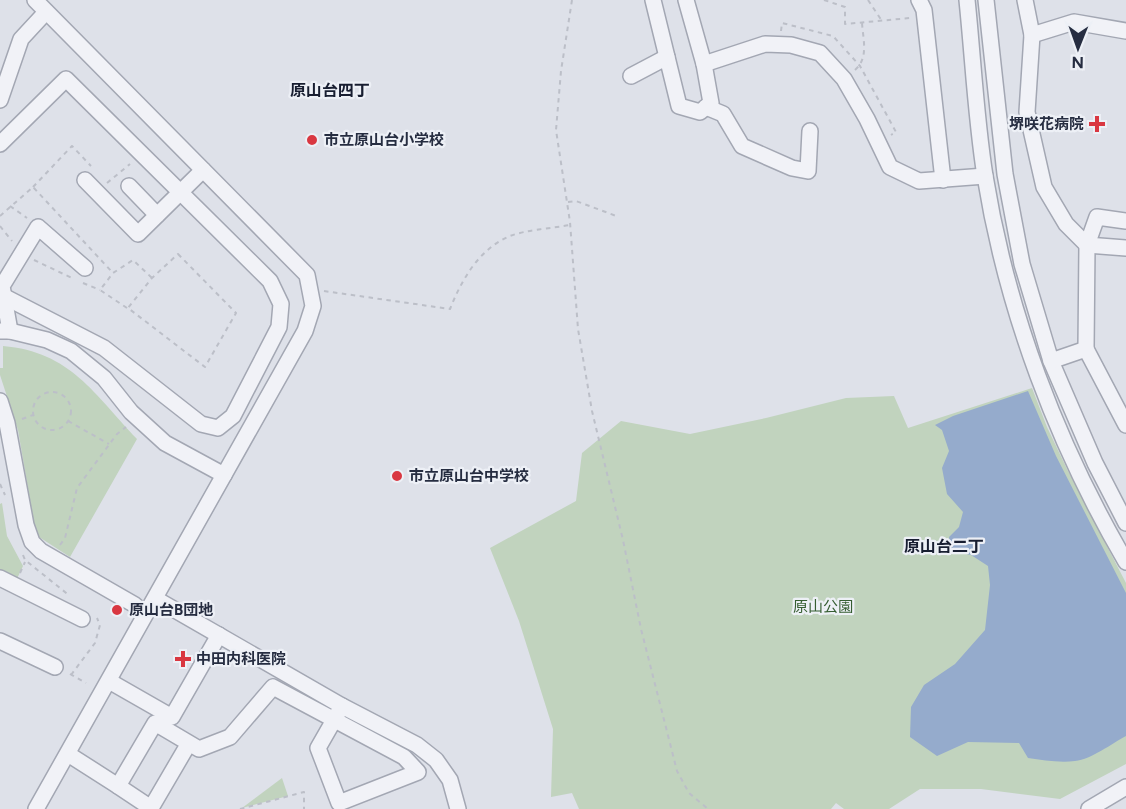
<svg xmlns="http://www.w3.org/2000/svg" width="1126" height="809" font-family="Figtree,'Noto Sans JP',sans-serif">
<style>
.green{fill:#c1d3be}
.water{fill:#95abcc}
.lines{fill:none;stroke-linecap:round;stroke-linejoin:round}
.minor-casing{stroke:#a3a7b3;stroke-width:18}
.path{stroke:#bcbfc8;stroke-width:2;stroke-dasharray:4.5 4.5;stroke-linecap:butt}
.minor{stroke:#f1f2f7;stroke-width:15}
.poi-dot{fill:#d93741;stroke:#edf0f6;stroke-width:2}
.labels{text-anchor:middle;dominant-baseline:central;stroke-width:4.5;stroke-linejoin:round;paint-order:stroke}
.poi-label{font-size:15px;font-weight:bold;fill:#262d41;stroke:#edf0f6;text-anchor:start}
.park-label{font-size:15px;fill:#365e32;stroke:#edf0f6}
.neighbourhood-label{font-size:16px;font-weight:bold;fill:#181e31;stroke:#edf0f6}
</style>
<rect width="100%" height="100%" fill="#dee1e9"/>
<!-- green -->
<g class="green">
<path d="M 3,346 C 71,352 94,394 137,439 L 70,557 L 36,535 L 18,430 L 0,375 L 0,368 L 3,368 Z"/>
<polygon points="1032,388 1047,427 1067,469 1126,583 1126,764 1060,799 981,789 920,789 889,809 844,809 836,803 831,809 579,809 572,793 551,797 553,729 519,621 490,548 576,501 582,453 621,421 690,434 766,418 846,398 894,396 908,428"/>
<polygon points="2,503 7,536 23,566 14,585 0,578 0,504"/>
<polygon points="282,778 288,796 242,808"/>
</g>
<!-- water -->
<path class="water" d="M 1028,391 L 1056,456 L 1126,593 L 1126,736 C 1111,744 1092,759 1075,761 C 1059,763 1043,760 1028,758 L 1019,743 L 968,742 L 937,756 L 910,737 L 911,707 L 924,685 L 955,664 L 985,630 L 990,585 L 988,566 L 971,555 L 951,551 L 949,537 L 959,527 L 963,512 L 947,494 L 942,468 L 949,451 L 942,430 L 935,425 L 953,416 Z"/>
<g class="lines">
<defs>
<g id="minor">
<polyline points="35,0 307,275 313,306 305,331 36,809"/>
<polyline points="653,0 679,106 700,112 711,103 704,64 686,0"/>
<polyline points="919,0 924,10 943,180"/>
<path d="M 967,0 C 973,58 976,120 985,176 C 1007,312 1057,444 1126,562"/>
<polyline points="986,0 1005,174 1022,264 1051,361 1095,463 1126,523"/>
<polyline points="1025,0 1032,35 1027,112 1044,187 1066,224 1087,245 1126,248"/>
<polyline points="1032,35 1074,22 1126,31"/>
<polyline points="704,64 765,44 791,45 820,53 844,79 867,119 890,167 919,181 985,176"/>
<polyline points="631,76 667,57"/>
<polyline points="0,100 21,39 46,12"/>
<polyline points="706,107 723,114 742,146 792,168 808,171 810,131"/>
<polyline points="0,144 66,79 270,281 281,304 279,327 233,416 218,428 201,424 104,348 5,297"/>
<polyline points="85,180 138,234 203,170"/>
<polyline points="129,186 157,215"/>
<polyline points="0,331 10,331 47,340 71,351 104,378 131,412 165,443 224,475"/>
<polyline points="10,331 2,286 38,227 85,268"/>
<polyline points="1086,349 1087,245 1097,217 1126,221"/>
<polyline points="1051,361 1086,349 1126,425"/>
<polyline points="0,401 7,423 26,525 32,542 41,551 135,605"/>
<polyline points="0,578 82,619"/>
<polyline points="156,599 342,706 417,745 436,760 450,780 458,809"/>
<polyline points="0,641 55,667"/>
<polyline points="109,681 172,717 219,635"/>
<polyline points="189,743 151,808 118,786 155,723 199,749 230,737 273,687 404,757 418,772 339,803 318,748 342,706"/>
<polyline points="68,754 118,786"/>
<polyline points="1089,809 1126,787"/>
</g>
</defs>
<!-- minor casing -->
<use href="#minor" class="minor-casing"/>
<!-- path -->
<g class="path">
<polyline points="572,0 561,71 556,130 570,222 578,329 592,411 623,540 641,629 677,771 689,793 708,809"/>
<polyline points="824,0 845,7 845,24 910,18"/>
<polyline points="868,0 882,21"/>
<polyline points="781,31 782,23 833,36 860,66 896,132 891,135"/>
<path d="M 855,70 C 869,58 863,39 862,23"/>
<polyline points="107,183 130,164"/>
<polyline points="33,187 72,146 91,166"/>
<polyline points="568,202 576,201 619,217"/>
<polyline points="10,206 27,218"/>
<polyline points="0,216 33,187 113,273"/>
<polyline points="0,226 12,241"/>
<polygon points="178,254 236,313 205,367 128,308 152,278"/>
<polyline points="34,260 72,278"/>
<polyline points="83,283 100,290"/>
<path d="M 324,291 L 450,309 C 462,279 479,249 510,236 C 525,230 554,228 570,225"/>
<polyline points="127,308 100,290 113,273 133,260 152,278"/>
<circle cx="52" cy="411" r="19"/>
<polyline points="22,419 33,415"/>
<polyline points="68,421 109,444"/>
<polyline points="0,484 5,495"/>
<polyline points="60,545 65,538 77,488 117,434 126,427"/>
<polyline points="23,555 25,560 70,596"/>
<polyline points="20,573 25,562"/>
<polyline points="70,674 86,683"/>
<polyline points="71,675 95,643 100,625 97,618"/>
<polyline points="240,809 304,792 304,809"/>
</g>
<!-- minor -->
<use href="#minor" class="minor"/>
</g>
<!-- markers -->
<g class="poi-dot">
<path d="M1094 115h6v6h6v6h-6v6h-6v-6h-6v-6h6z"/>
<circle cx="312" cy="140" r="6"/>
<circle cx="397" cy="476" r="6"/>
<circle cx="117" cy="610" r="6"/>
<path d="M180 650h6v6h6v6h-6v6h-6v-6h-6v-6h6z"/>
</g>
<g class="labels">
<!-- poi labels -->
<g class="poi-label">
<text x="1084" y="124" text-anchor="end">堺咲花病院</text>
<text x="324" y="140">市立原山台小学校</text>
<text x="409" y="476">市立原山台中学校</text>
<text x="129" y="610">原山台B団地</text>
<text x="196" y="659">中田内科医院</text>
</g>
<!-- park labels -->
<g class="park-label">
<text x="823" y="607">原山公園</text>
</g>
<!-- neighbourhood labels -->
<g class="neighbourhood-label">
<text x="330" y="90">原山台四丁</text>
<text x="944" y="546">原山台二丁</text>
</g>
</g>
<!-- north arrow -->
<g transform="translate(1078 48) rotate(181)" stroke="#edf0f6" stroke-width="4.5" paint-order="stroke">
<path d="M0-4.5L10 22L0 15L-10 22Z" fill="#262d41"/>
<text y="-9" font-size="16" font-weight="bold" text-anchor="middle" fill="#262d41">N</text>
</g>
</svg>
